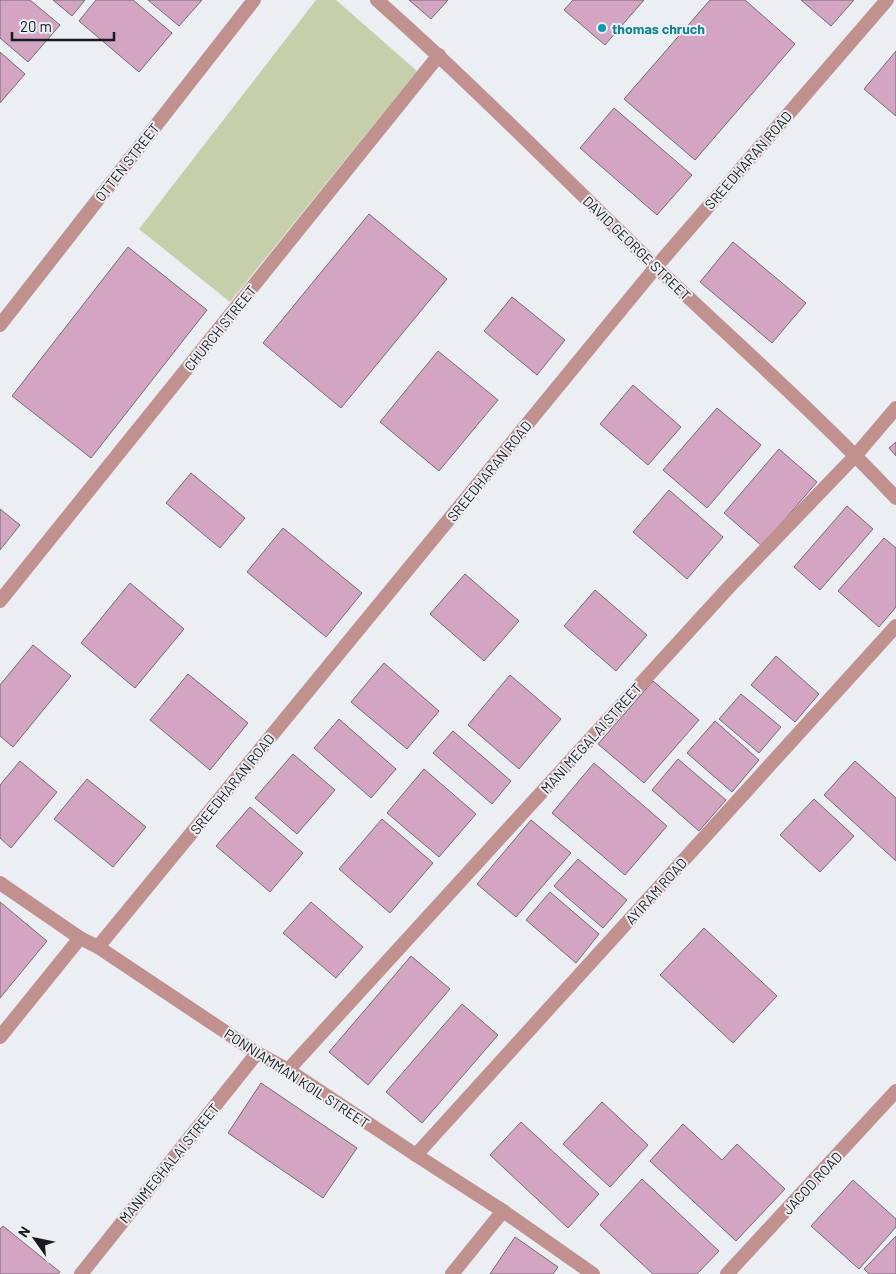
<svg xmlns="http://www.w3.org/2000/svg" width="896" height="1274" font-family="Barlow,sans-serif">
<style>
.green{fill:#c5d0aa}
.building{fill:#d4a5c2;stroke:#726d70}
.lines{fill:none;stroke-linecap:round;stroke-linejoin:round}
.minor{stroke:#c0918f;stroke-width:14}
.tertiary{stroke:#c0918f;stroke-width:14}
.culture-dot{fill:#0f9aa8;stroke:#ebeff3;stroke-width:2}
.labels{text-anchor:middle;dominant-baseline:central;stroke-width:4;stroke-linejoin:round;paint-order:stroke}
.culture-label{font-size:14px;font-weight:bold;fill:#0d838f;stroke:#ebeff3;text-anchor:start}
.street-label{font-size:14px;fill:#191a1b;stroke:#ebeff3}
</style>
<rect width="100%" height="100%" fill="#ebeff3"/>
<!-- green -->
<polygon class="green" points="316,0 336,0 417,71 230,302 139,229"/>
<!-- building -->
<g class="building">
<polygon points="0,0 30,0 60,25 28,62 0,38"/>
<polygon points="53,0 85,0 72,16"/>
<polygon points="96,0 133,0 172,33 139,72 79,21"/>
<polygon points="148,0 202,0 179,26"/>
<polygon points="409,0 448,0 431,19"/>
<polygon points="573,0 644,0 605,45 564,10"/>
<polygon points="710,0 745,0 795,44 695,160 624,99"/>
<polygon points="801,0 854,0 831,26"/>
<polygon points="896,51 896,116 864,89"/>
<polygon points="0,52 25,74 0,103"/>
<polygon points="614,108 692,175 657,215 580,148"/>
<polygon points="369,214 447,279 341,408 263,343"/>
<polygon points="733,242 806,303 772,343 700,282"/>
<polygon points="128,247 207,310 91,458 12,396"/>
<polygon points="512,297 565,340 537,375 484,331"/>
<polygon points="438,351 498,400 439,471 380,422"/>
<polygon points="633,385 681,427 648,465 600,424"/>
<polygon points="717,408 761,445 707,508 663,470"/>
<polygon points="896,442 896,456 889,448"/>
<polygon points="779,449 817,482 762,546 724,513"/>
<polygon points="191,473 245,518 220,548 166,503"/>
<polygon points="669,490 723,537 687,579 633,532"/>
<polygon points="847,506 873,529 820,590 794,567"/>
<polygon points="0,509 20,525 0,550"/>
<polygon points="283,528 362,593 326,637 247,572"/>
<polygon points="884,538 896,548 896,607 879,627 838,591"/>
<polygon points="465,574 519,621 484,661 430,614"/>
<polygon points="130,583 184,629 135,688 81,643"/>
<polygon points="595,590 647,635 616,671 564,626"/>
<polygon points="33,645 71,676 13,747 0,736 0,685"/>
<polygon points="776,656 819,694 795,722 751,685"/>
<polygon points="384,663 439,711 407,749 351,702"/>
<polygon points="188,674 248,723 210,770 150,720"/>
<polygon points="510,675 561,719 519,769 468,725"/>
<polygon points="653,681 699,720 644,783 598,744"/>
<polygon points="741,694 781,727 759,753 719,719"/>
<polygon points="339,719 396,769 371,798 314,748"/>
<polygon points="715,721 759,760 732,792 687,753"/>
<polygon points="453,731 511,781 492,804 433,753"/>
<polygon points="293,754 335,790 297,834 255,798"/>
<polygon points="678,759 726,800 699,831 652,790"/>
<polygon points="20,761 57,792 11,848 0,838 0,785"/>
<polygon points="855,761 896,798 896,861 824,795"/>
<polygon points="594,763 667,826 625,875 552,813"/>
<polygon points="424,769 476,814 439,857 387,813"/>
<polygon points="87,779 146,827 113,867 54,819"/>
<polygon points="814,799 854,836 820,872 780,835"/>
<polygon points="250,807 303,853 270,892 216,846"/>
<polygon points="382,819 433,863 390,913 339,869"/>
<polygon points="531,820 571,853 516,917 477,884"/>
<polygon points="578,859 627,900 603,928 554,886"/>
<polygon points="550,892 599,934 576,963 526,920"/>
<polygon points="0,902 47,941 0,998"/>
<polygon points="311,902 363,947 336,978 283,933"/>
<polygon points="704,928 777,996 733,1043 660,975"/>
<polygon points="411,956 450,989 368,1085 329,1052"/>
<polygon points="462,1004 498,1035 422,1123 386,1092"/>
<polygon points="261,1083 357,1148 323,1198 228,1133"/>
<polygon points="602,1102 648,1145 610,1187 563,1144"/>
<polygon points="521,1122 599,1194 568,1228 490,1155"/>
<polygon points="683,1124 722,1160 737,1144 785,1189 736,1241 650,1161"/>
<polygon points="642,1179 719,1251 697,1274 653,1274 600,1225"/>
<polygon points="853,1180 896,1219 896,1227 859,1269 811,1226"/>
<polygon points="3,1226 60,1272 58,1274 0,1274 0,1229"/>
<polygon points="896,1236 896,1274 869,1274 864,1269"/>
<polygon points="515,1237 558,1267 553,1274 490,1274"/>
</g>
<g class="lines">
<!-- minor -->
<g class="minor">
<path d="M 377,0 C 473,85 563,177 656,267 C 736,343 820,417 896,498"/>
<polyline points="0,325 254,0"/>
<polyline points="0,601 439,55"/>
<polyline points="98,947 656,267 887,0"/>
<polyline points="0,1037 80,938"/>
<polyline points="288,1070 730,586 856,455 896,408"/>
<polyline points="416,1155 896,626"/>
<polyline points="81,1274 257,1053"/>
<polyline points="452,1274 503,1211"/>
<polyline points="727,1274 896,1091"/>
</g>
<!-- tertiary -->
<polyline class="tertiary" points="0,883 80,938 98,947 257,1053 288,1070 416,1155 503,1211 593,1274"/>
</g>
<!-- markers -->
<circle class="culture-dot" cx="602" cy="28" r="5"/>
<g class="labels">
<!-- culture labels -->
<g class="culture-label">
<text x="612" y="28">thomas chruch</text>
</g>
<!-- street labels -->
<g class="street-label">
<text transform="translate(748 160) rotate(-49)">SREEDHARAN ROAD</text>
<text transform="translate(127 162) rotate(-52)">OTTEN STREET</text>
<text transform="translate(637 248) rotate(44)">DAVID GEORGE STREET</text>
<text transform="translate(220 328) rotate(-51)">CHURCH STREET</text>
<text transform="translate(489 471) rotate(-51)">SREEDHARAN ROAD</text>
<text transform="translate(591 738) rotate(-48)">MANI MEGALAI STREET</text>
<text transform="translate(232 784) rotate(-51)">SREEDHARAN ROAD</text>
<text transform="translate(656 891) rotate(-48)">AYIRAM ROAD</text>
<text transform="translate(297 1078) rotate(33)">PONNIAMMAN KOIL STREET</text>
<text transform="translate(169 1163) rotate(-51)">MANIMEGHALAI STREET</text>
<text transform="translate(812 1183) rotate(-47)">JACOD ROAD</text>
</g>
</g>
<!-- north arrow -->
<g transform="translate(35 1239) rotate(303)" stroke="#ebeff3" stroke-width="4" paint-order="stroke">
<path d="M0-4L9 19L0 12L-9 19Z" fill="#191a1b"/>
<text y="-8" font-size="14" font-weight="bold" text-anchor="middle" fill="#191a1b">N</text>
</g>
<!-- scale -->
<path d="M12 32v8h102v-8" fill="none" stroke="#191a1b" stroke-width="2.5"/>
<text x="20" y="32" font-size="15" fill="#191a1b" stroke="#ebeff3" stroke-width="4" paint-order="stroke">20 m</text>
</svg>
